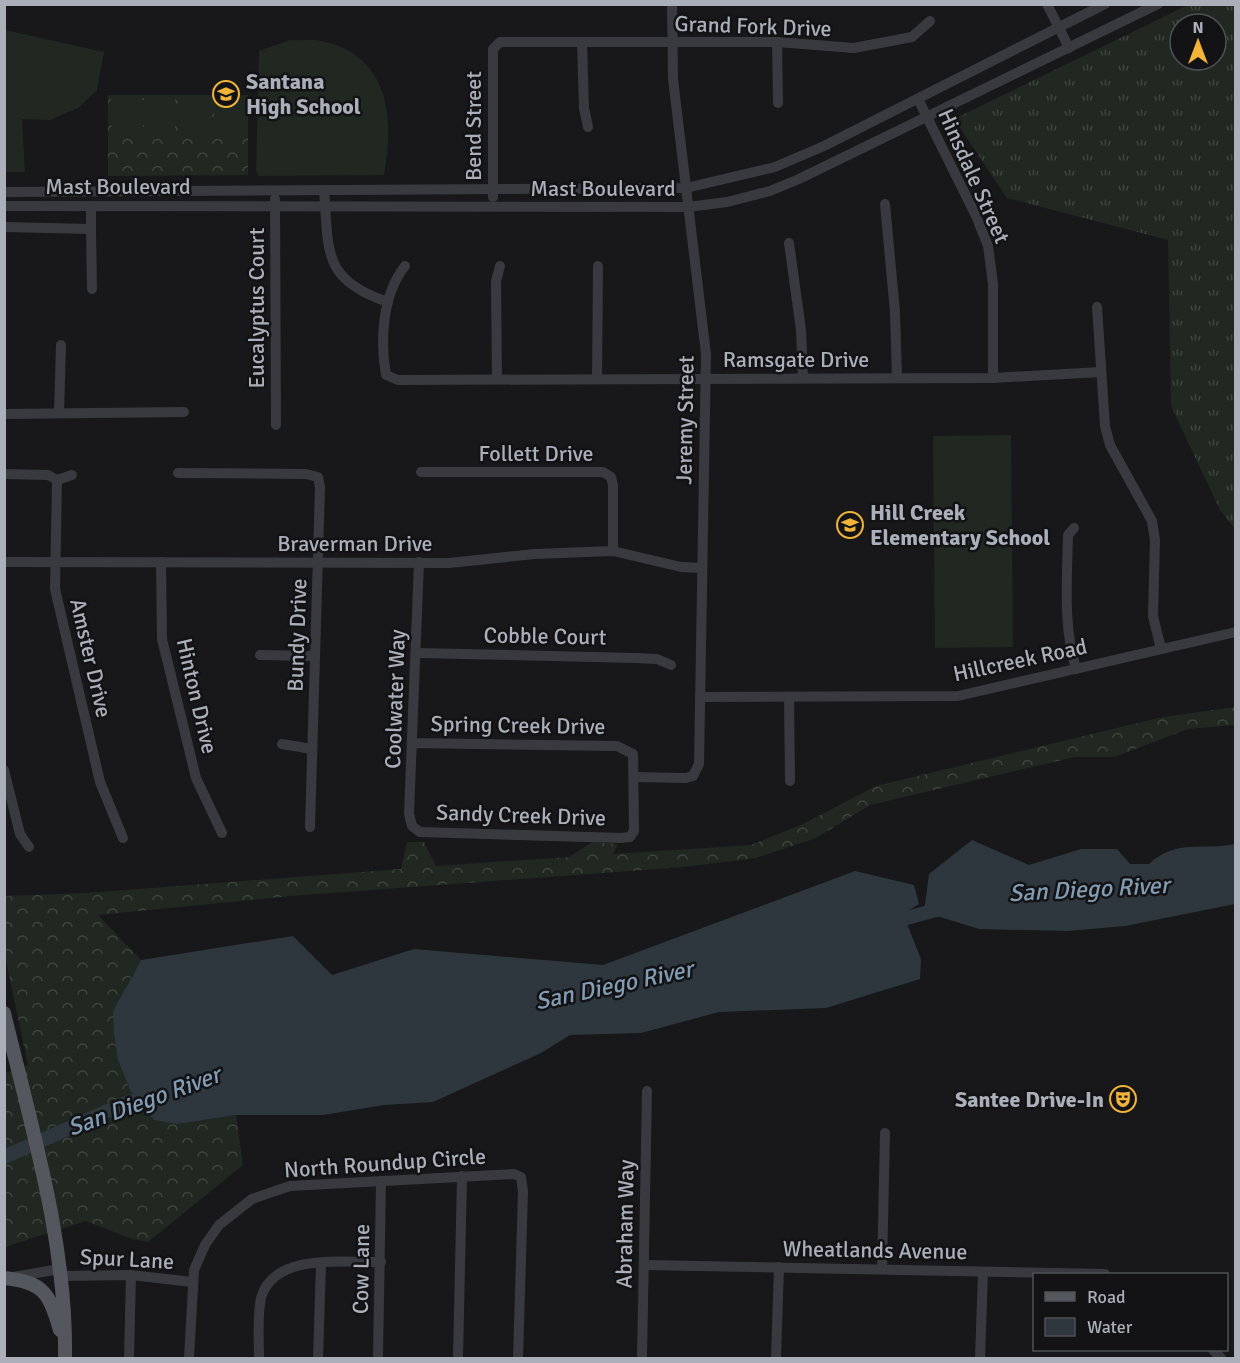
<svg xmlns="http://www.w3.org/2000/svg" width="1240" height="1363" font-family="Signika,sans-serif">
<style>
.grass{fill:url(#grass-tufts);fill-rule:evenodd}
.forest{fill:url(#forest-crowns)}
.pitch{fill:#202821}
.water{fill:#2e373e}
.lines{fill:none;stroke-linecap:round;stroke-linejoin:round}
.river{stroke:#2e373e;stroke-width:14}
.minor{stroke:#393a3f;stroke-width:10}
.major{stroke:#55575e;stroke-width:14}
.labels{text-anchor:middle;dominant-baseline:central;stroke-width:5;stroke-linejoin:round;paint-order:stroke}
.street-label{font-size:22px;fill:#aaafba;stroke:#131315}
.poi-label{font-size:22px;font-weight:bold;fill:#aaafba;stroke:#131315;text-anchor:start}
.water-label{font-size:24px;font-style:italic;fill:#829cb4;stroke:#131315}
</style>
<defs>
<pattern id="grass-tufts" width="24" height="20" patternUnits="userSpaceOnUse" patternTransform="scale(1.5)"><rect width="24" height="20" fill="#202821"/><path d="M3 7l-1-3M5 7V3M7 7l1-3M15 17l-1-3M17 17v-4M19 17l1-3" fill="none" stroke="#3e453f"/></pattern>
<pattern id="forest-crowns" width="20" height="18" patternUnits="userSpaceOnUse" patternTransform="scale(1.5)"><rect width="20" height="18" fill="#202821"/><path d="M2 6a3 3 0 1 1 6 0M12 15a3 3 0 1 1 6 0" fill="none" stroke="#3e453f"/></pattern>
</defs>
<rect width="100%" height="100%" fill="#18181a"/>
<!-- grass -->
<path class="grass" d="M 1188,5 L 1235,5 L 1235,529 L 1220,510 L 1171,406 L 1168,240 L 1007,198 L 954,119 ZM 1180,24 L 1216,24 L 1216,60 L 1180,60 Z"/>
<!-- forest -->
<g class="forest">
<polygon points="108,95 248,95 248,175 108,176"/>
<polygon points="1235,707 1235,725 1188,729 1114,757 1075,757 870,805 816,838 756,858 684,867 291,896 98,915 141,960 126,986 114,1035 118,1060 130,1090 178,1124 236,1115 243,1165 148,1242 132,1239 86,1221 5,1247 5,1073 28,1065 5,956 5,896 86,893 401,869 407,842 424,842 436,866 569,857 592,842 618,844 613,854 751,845 803,824 876,786 1163,717"/>
</g>
<!-- pitch -->
<g class="pitch">
<polygon points="5,30 104,52 97,90 78,108 50,120 22,119 25,172 5,172"/>
<path d="M 290,40 C 300,41 312,39 322,41 C 389,55 395,118 384,175 L 259,176 L 256,171 L 259,51 Z"/>
<polygon points="111,96 142,97 143,134 112,134"/>
<polygon points="144,96 175,97 175,134 144,134"/>
<rect x="181" y="96" width="31" height="38"/>
<rect x="214" y="96" width="31" height="38"/>
<polygon points="1011,435 1013,647 935,648 933,436"/>
</g>
<!-- water -->
<g class="water">
<path d="M 972,840 L 1029,865 L 1081,849 L 1117,849 L 1130,864 L 1149,864 C 1177,838 1203,851 1235,844 L 1235,904 L 1125,926 L 1068,931 L 979,929 L 924,912 L 929,874 Z"/>
<polygon points="855,871 914,885 919,904 903,914 921,959 920,979 826,1008 719,1012 641,1033 570,1035 541,1053 433,1102 384,1105 323,1115 236,1115 178,1124 154,1120 130,1090 118,1060 114,1035 113,1011 141,960 293,936 332,975 414,949 603,965"/>
</g>
<g class="lines">
<!-- river -->
<g class="river">
<polyline points="889,923 943,908"/>
<polyline points="4,1157 126,1103 155,1093"/>
</g>
<!-- minor -->
<g class="minor">
<polyline points="1047,4 1069,48"/>
<polyline points="582,42 584,108 588,127"/>
<polyline points="777,42 778,103"/>
<polyline points="918,99 976,216 988,246 993,284 993,378"/>
<path d="M 324,190 C 329,250 321,280 388,302"/>
<polyline points="4,192 686,188 775,167 824,146 1105,4"/>
<polyline points="493,197 493,49 500,42 777,42 854,48 912,37 930,21"/>
<polyline points="275,199 276,425"/>
<polyline points="885,204 895,312 897,378"/>
<polyline points="4,206 688,207 727,202 770,191 799,179 1158,4"/>
<polyline points="91,206 91,229"/>
<polyline points="4,227 91,229 92,289"/>
<polyline points="789,243 801,330 803,378"/>
<path d="M 405,266 C 382,295 380,341 386,375 L 398,380 L 993,378 L 1101,372"/>
<polyline points="1097,307 1105,426 1110,445 1152,521 1155,540 1153,616 1161,649"/>
<polyline points="497,379 496,281 500,266"/>
<polyline points="597,379 598,266"/>
<polyline points="59,413 61,345"/>
<polyline points="4,414 184,412"/>
<polyline points="421,472 603,472 611,477 613,485 613,551"/>
<polyline points="178,473 306,474 318,477 320,487 310,827"/>
<polyline points="4,474 48,475 57,480"/>
<polyline points="57,480 55,589 100,782 123,838"/>
<polyline points="57,480 72,475"/>
<path d="M 1074,528 L 1068,535 C 1067,581 1063,625 1076,669"/>
<polyline points="4,562 449,563 535,554 613,551 681,567 702,568"/>
<polyline points="161,562 162,639 196,778 222,833"/>
<polyline points="417,653 636,658 657,659 671,665"/>
<polyline points="260,655 315,656"/>
<polyline points="700,697 958,696 1236,632"/>
<polyline points="789,697 790,781"/>
<polyline points="414,743 617,746 633,754 634,831 630,837 621,838 420,832 412,826 409,814 419,562"/>
<polyline points="282,744 312,749"/>
<polyline points="4,770 20,834 29,847"/>
<polyline points="634,777 686,778 693,776 699,764 706,354 673,79 672,4"/>
<polyline points="644,1265 1105,1274"/>
<polyline points="882,1269 885,1133"/>
<polyline points="61,1276 131,1275 192,1282"/>
<polyline points="13,1277 60,1269"/>
<polyline points="1213,1350 1221,1358"/>
<polyline points="129,1358 131,1275"/>
<polyline points="189,1358 194,1270 205,1245 219,1225 252,1199 290,1186 514,1174 521,1177 523,1192 518,1358"/>
<path d="M 259,1358 C 259,1339 257,1317 261,1298 C 274,1252 344,1263 381,1262"/>
<polyline points="318,1358 321,1264"/>
<polyline points="378,1358 381,1181"/>
<polyline points="458,1358 462,1176"/>
<polyline points="642,1358 647,1091"/>
<polyline points="776,1358 779,1267"/>
<polyline points="980,1358 983,1272"/>
</g>
<!-- major -->
<g class="major">
<path d="M 4,1013 C 31,1126 67,1242 65,1358"/>
<path d="M 4,1278 C 44,1282 49,1293 60,1330"/>
</g>
</g>
<!-- icons -->
<defs>
<symbol id="school-ring" viewBox="-11 -11 22 22"><circle r="9.5" fill="#131315" stroke="#f1b439" stroke-width="1.5"/><path d="M0-5L7-2L0 1L-7-2ZM-4 1L0 2.5L4 1V4Q0 6-4 4Z" fill="#f1b439"/></symbol>
<symbol id="theatre-ring" viewBox="-11 -11 22 22"><circle r="9.5" fill="#131315" stroke="#f1b439" stroke-width="1.5"/><path d="M-5-5.5Q0-4 5-5.5V0Q5 5 0 6Q-5 5-5 0ZM-3.3-2.5H-1v1.5H-3.3ZM1-2.5H3.3v1.5H1ZM-2.8 1Q0 5.5 2.8 1Z" fill="#f1b439"/></symbol>
</defs>
<g fill-rule="evenodd">
<use href="#school-ring" x="211" y="79" width="30" height="30"/>
<use href="#school-ring" x="835" y="510" width="30" height="30"/>
<use href="#theatre-ring" x="1108" y="1084" width="30" height="30"/>
</g>
<g class="labels">
<!-- street labels -->
<g class="street-label">
<text transform="translate(753 26) rotate(2)">Grand Fork Drive</text>
<text transform="translate(473 126) rotate(-90)">Bend Street</text>
<text transform="translate(974 176) rotate(66)">Hinsdale Street</text>
<text x="118" y="186">Mast Boulevard</text>
<text x="603" y="188">Mast Boulevard</text>
<text transform="translate(256 308) rotate(-90)">Eucalyptus Court</text>
<text x="796" y="359">Ramsgate Drive</text>
<text transform="translate(685 420) rotate(-89)">Jeremy Street</text>
<text x="536" y="453">Follett Drive</text>
<text x="355" y="543">Braverman Drive</text>
<text transform="translate(297 635) rotate(-88)">Bundy Drive</text>
<text transform="translate(545 636) rotate(1)">Cobble Court</text>
<text transform="translate(91 658) rotate(77)">Amster Drive</text>
<text transform="translate(1020 660) rotate(-12)">Hillcreek Road</text>
<text transform="translate(197 696) rotate(77)">Hinton Drive</text>
<text transform="translate(395 699) rotate(-88)">Coolwater Way</text>
<text transform="translate(518 725) rotate(1)">Spring Creek Drive</text>
<text transform="translate(521 815) rotate(2)">Sandy Creek Drive</text>
<text transform="translate(385 1163) rotate(-4)">North Roundup Circle</text>
<text transform="translate(625 1224) rotate(-89)">Abraham Way</text>
<text transform="translate(875 1250) rotate(1)">Wheatlands Avenue</text>
<text transform="translate(127 1259) rotate(3)">Spur Lane</text>
<text transform="translate(361 1269) rotate(-89)">Cow Lane</text>
</g>
<!-- poi labels -->
<g class="poi-label">
<text x="246" y="81">Santana<tspan x="246" dy="25">High School</tspan></text>
<text x="870" y="512">Hill Creek<tspan x="870" dy="25">Elementary School</tspan></text>
<text x="1104" y="1099" text-anchor="end">Santee Drive-In</text>
</g>
<!-- water labels -->
<g class="water-label">
<text transform="translate(1089 889) rotate(-3)">San Diego River</text>
<text transform="translate(614 985) rotate(-12)">San Diego River</text>
<text transform="translate(144 1101) rotate(-20)">San Diego River</text>
</g>
</g>
<!-- border -->
<rect width="1240" height="1363" fill="none" stroke="#aaafba" stroke-width="12"/>
<!-- legend -->
<rect x="1033" y="1273" width="195" height="78" fill="#131315" stroke="#4f5157" stroke-width="1.5"/>
<rect x="1045" y="1292" width="30" height="9" fill="#55575e" stroke="#4f5157" stroke-width="1.5"/>
<text x="1087" y="1303" font-size="18" fill="#aaafba">Road</text>
<rect x="1045" y="1318" width="30" height="18" fill="#2e373e" stroke="#4f5157" stroke-width="1.5"/>
<text x="1087" y="1333" font-size="18" fill="#aaafba">Water</text>
<!-- north arrow -->
<g transform="translate(1198 42)"><circle r="28" fill="#131315" stroke="#4f5157" stroke-width="1.5"/>
<path d="M0-4.5L10 22L0 15L-10 22Z" fill="#f1b439"/>
<text y="-9" font-size="16" font-weight="bold" text-anchor="middle" fill="#aaafba">N</text>
</g>
</svg>
